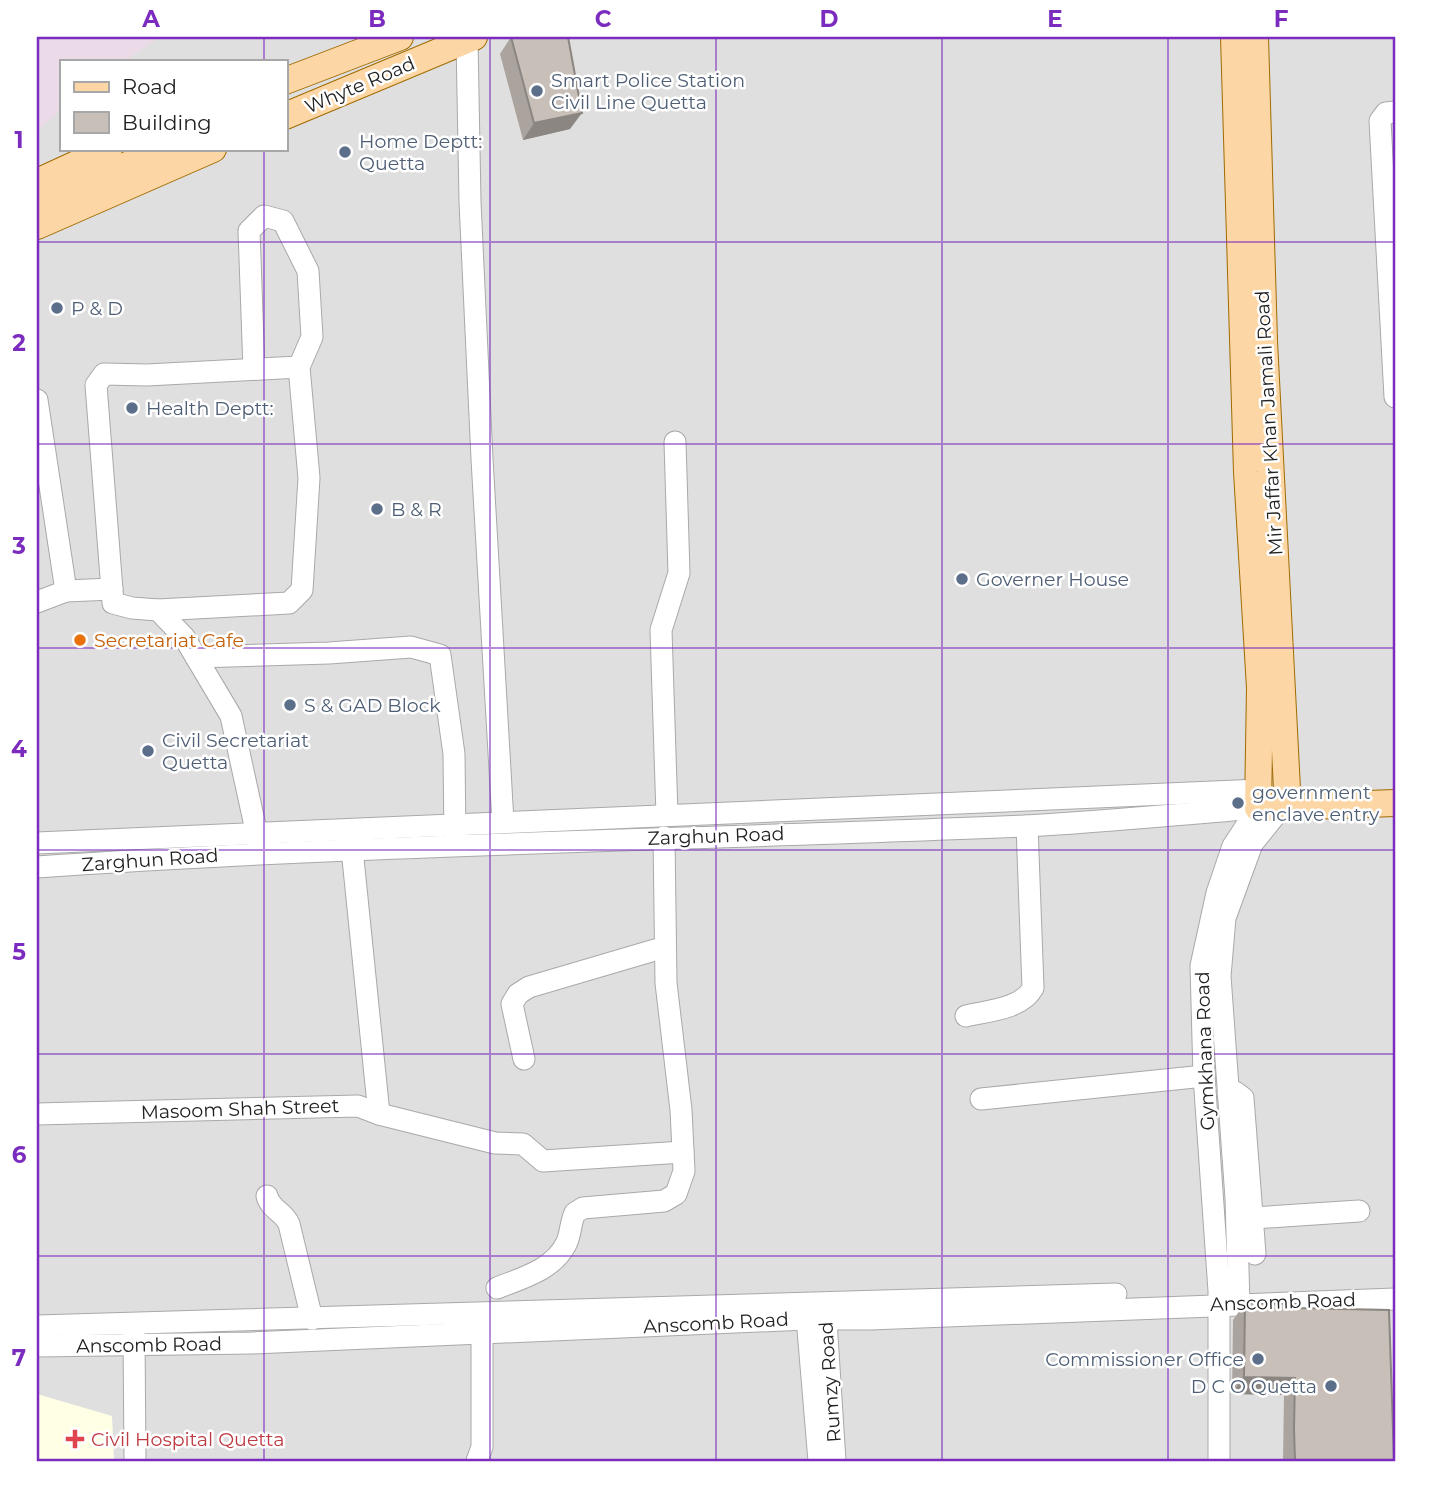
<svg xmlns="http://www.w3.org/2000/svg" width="1432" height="1498" font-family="Montserrat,sans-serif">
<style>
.residential{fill:#e0dfdf;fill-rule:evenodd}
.industrial{fill:#ebdbe8}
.education{fill:#ffffe5}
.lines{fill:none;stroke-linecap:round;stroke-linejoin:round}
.minor-casing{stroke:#a9a9a9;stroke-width:23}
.major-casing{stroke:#a06b00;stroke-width:28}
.minor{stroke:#fff;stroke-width:21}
.major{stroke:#fcd6a4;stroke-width:26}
.wall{fill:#aba49e}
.shaded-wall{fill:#8b8681}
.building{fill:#c7bfb8;stroke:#8b8681;stroke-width:2}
.grid{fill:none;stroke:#7b2cbf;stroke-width:2;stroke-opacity:0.55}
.service-dot{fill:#5c6f8a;stroke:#fff;stroke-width:2.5}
.food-dot{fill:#e8710a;stroke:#fff;stroke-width:2.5}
.health-dot{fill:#e0444e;stroke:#fff;stroke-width:2.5}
.labels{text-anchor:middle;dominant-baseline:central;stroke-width:5;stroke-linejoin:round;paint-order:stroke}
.service-label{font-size:19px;fill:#4e5e75;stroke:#fff;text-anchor:start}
.street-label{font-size:19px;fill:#222;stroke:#fff}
.food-label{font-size:19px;fill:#c56008;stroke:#fff;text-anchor:start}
.health-label{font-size:19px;fill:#be3a42;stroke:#fff;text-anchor:start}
.neatline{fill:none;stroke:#7b2cbf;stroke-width:2.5}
.grid-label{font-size:23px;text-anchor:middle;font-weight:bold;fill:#7b2cbf}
</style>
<rect width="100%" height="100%" fill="#f2efe9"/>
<!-- residential -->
<path class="residential" d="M 37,37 L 1395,37 L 1395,1461 L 37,1461 ZM 61,61 L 285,61 L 285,149 L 61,149 Z"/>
<!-- industrial -->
<polygon class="industrial" points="37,37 160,37 125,61 61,61 61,110 37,131"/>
<!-- education -->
<polygon class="education" points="37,1394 112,1416 114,1461 37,1461"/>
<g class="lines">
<defs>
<g id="minor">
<polyline points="467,40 470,202 482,459 503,822"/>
<polyline points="1395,112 1386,113 1380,121 1395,397"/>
<polyline points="37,400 66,591"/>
<polyline points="37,602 66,591 112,589"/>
<polyline points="158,610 289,603 302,590 309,478 299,367 312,337 308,271 283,221 264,216 249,231 254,369"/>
<polyline points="196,657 329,653 411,647 440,655 454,754 455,837"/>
<polyline points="667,815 661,630 679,573 675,442"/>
<polyline points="37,843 1259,790"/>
<polyline points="259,844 231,716 184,637 158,610 132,608 113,603 96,385 104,374 147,375 299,367"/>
<polyline points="352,849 379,1114"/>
<path d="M 37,867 C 366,844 695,840 1025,826 C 1102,822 1180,814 1258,808"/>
<path d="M 966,1016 C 987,1011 1022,1009 1033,988 L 1027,826"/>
<polyline points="524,1059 512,1004 518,994 529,987 665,947"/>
<polyline points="1228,1093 1235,1092 1243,1098 1255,1254"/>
<polyline points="981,1099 1204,1076"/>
<polyline points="37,1114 358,1106 379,1114 495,1143 523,1144 543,1161 683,1152"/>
<path d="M 267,1196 C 270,1209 284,1212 289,1224 L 312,1319"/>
<polyline points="1253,1218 1359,1211"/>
<path d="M 497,1288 C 522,1278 553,1270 566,1244 C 571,1235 570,1223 575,1213 L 583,1208 L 664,1201 L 676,1194 L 684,1171 L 681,1110 L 666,983 L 664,837"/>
<polyline points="1239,1304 1236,1198 1220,976 1225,918 1252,844 1281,808"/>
<polyline points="825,1305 835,1461"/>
<polyline points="806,1306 819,1461"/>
<polyline points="37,1326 1116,1294"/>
<polyline points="134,1334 135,1461"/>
<polyline points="37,1346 251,1343 807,1319 870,1319 1395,1299"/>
<polyline points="477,1461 482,1447 482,1334 480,1320"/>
<polyline points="1219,1461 1219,1291 1204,1076 1201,966 1217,893 1233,846 1258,808"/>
</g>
<g id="major">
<polyline points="1234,37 1247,472 1260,688 1258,808 1395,803"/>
<polyline points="1255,37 1264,341 1287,789 1281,808"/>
<polyline points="285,81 400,37"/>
<polyline points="285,116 474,37"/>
<polyline points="37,182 109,149"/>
<polyline points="37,207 93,179 166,149"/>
<polyline points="37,226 213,149"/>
</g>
</defs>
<!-- minor casing -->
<use href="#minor" class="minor-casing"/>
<!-- major casing -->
<use href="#major" class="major-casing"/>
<!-- minor -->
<use href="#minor" class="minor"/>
<!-- major -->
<use href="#major" class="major"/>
</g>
<!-- wall -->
<g class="wall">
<polygon points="511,37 570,129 523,140 500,54"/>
<polygon points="1245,1303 1297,1308 1394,1461 1283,1461 1284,1395 1232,1394 1233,1320"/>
</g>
<!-- shaded-wall -->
<g class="shaded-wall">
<polygon points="582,113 570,129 523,140 534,123"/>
<polygon points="1244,1377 1295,1378 1284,1395 1232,1394"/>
</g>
<!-- building -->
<g class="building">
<polygon points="511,37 568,37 582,113 534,123"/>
<polygon points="1245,1303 1297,1304 1297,1308 1389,1310 1394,1461 1295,1461 1294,1429 1295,1378 1244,1377"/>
</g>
<!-- grid -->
<path class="grid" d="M 264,37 L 264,61M 490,37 L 490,1461M 716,37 L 716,1461M 942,37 L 942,1461M 1168,37 L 1168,1461M 264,149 L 264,1461M 37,242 L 1395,242M 37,444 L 1395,444M 37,648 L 1395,648M 37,850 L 1395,850M 37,1054 L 1395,1054M 37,1256 L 1395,1256"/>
<!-- markers -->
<g class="service-dot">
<circle cx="537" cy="91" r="7"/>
<circle cx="345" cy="152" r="7"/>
<circle cx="57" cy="308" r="7"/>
<circle cx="132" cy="408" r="7"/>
<circle cx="377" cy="509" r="7"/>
<circle cx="962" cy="579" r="7"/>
<circle cx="290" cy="705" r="7"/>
<circle cx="148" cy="751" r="7"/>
<circle cx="1238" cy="803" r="7"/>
<circle cx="1258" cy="1359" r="7"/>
<circle cx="1331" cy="1386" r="7"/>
</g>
<circle class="food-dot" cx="80" cy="640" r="7"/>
<path class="health-dot" d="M71.5 1428.5h7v7h7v7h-7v7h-7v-7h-7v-7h7z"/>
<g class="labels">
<!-- service labels -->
<g class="service-label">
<text x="551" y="80">Smart Police Station<tspan x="551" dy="22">Civil Line Quetta</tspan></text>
<text x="359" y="141">Home Deptt:<tspan x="359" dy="22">Quetta</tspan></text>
<text x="71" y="308">P &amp; D</text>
<text x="146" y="408">Health Deptt:</text>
<text x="391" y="509">B &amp; R</text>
<text x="976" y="579">Governer House</text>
<text x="304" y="705">S &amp; GAD Block</text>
<text x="162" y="740">Civil Secretariat<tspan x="162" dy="22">Quetta</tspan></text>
<text x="1252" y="792">government<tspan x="1252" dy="22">enclave entry</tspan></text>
<text x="1244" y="1359" text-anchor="end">Commissioner Office</text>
<text x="1317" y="1386" text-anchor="end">D C O Quetta</text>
</g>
<!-- street labels -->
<g class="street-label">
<text transform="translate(360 85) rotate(-23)">Whyte Road</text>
<text transform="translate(1269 423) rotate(-93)">Mir Jaffar Khan Jamali Road</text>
<text transform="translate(716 836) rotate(-2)">Zarghun Road</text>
<text transform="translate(150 860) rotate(-4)">Zarghun Road</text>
<text transform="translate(1205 1051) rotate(-92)">Gymkhana Road</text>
<text transform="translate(240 1109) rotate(-2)">Masoom Shah Street</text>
<text transform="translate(1283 1302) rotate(-2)">Anscomb Road</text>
<text transform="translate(716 1323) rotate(-3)">Anscomb Road</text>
<text transform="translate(149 1345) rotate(-1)">Anscomb Road</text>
<text transform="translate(830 1382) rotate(-94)">Rumzy Road</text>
</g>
<!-- food labels -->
<g class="food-label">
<text x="94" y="640">Secretariat Cafe</text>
</g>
<!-- health labels -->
<g class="health-label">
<text x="91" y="1439">Civil Hospital Quetta</text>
</g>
</g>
<!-- border -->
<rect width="1432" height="1498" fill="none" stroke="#ffffff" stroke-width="77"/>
<!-- legend -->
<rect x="60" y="60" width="228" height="91" fill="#ffffff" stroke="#a7a7a7" stroke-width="2"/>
<rect x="74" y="82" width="35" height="10" fill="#fcd6a4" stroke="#a7a7a7" stroke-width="2"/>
<text x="122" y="94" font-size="21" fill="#222222">Road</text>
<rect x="74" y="112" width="35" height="21" fill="#c7bfb8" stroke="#a7a7a7" stroke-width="2"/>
<text x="122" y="130" font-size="21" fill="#222222">Building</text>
<rect x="38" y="38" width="1356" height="1422" class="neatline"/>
<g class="grid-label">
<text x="151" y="27">A</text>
<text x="377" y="27">B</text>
<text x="603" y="27">C</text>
<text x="829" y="27">D</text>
<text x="1055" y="27">E</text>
<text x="1281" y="27">F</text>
<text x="19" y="148">1</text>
<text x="19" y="351">2</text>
<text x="19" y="554">3</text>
<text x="19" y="757">4</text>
<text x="19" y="960">5</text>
<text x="19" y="1163">6</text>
<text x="19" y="1366">7</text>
</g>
</svg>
